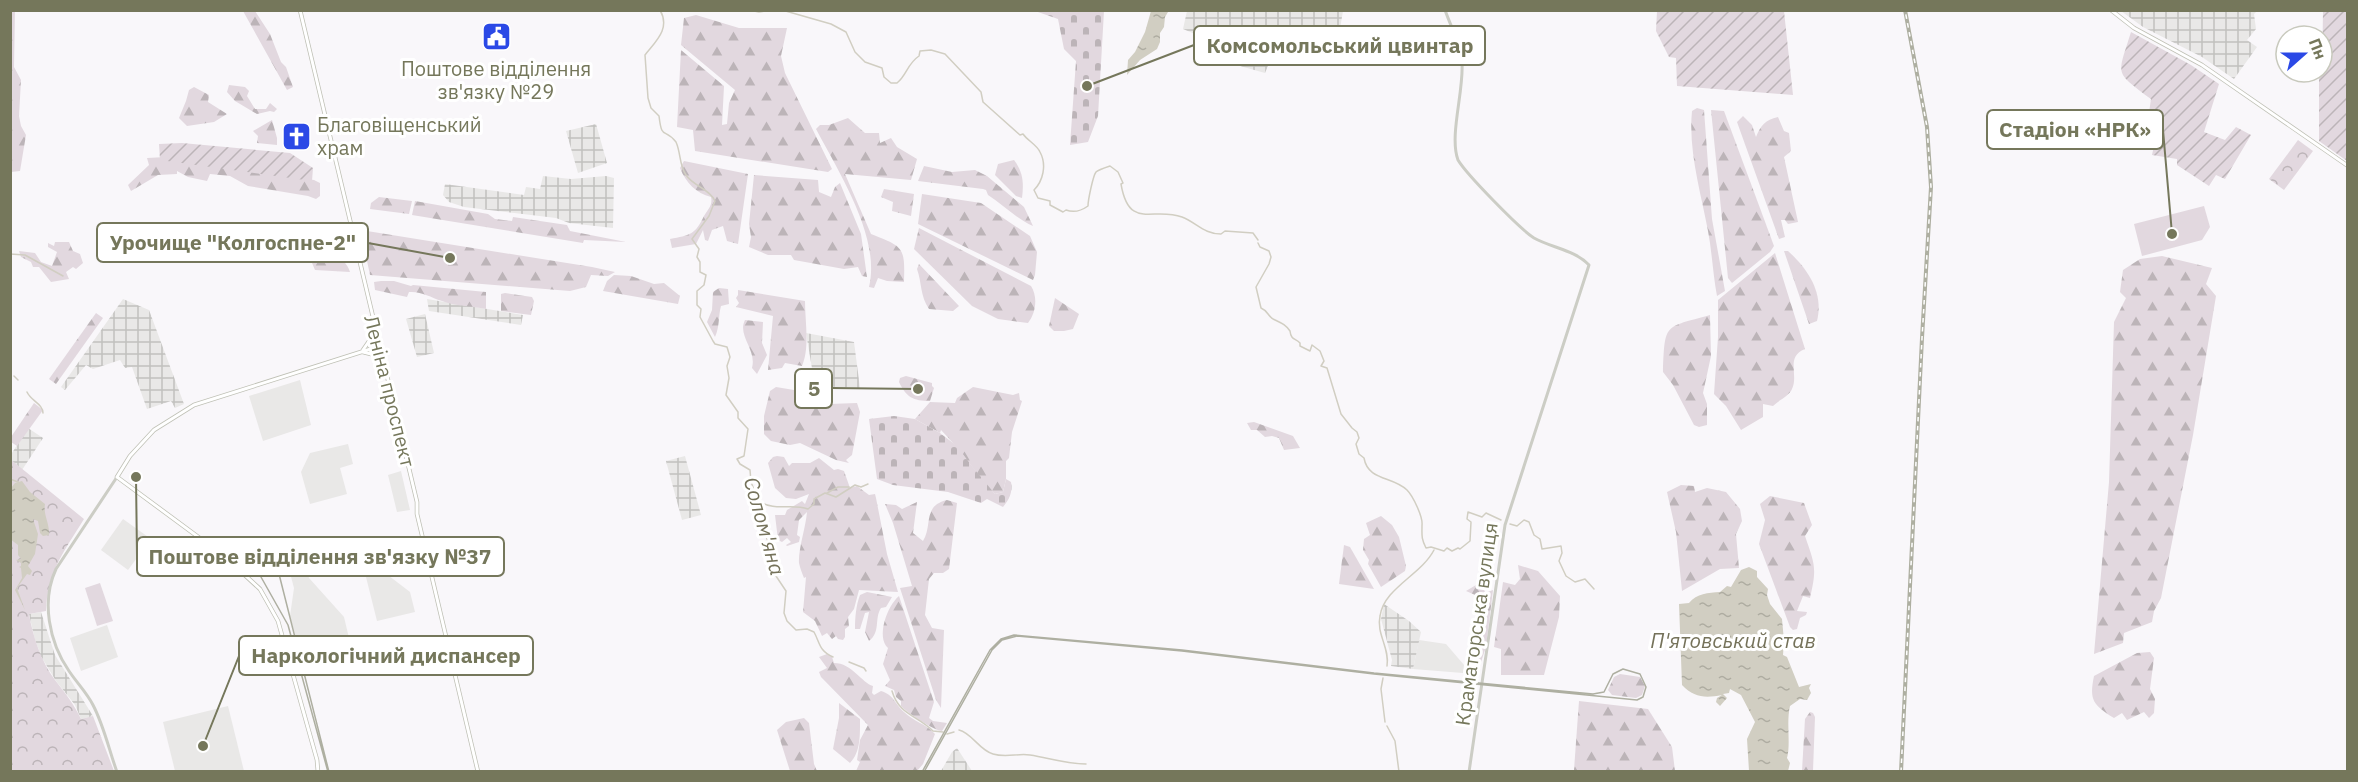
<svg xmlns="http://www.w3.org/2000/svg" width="2358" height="782" font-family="'IBM Plex Sans',sans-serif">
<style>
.built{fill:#e9e8e7}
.industrial{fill:url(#industrial-grid)}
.grass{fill:#e2d8df}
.forest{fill:url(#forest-firs)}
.cemetery{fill:url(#cemetery-stones)}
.park{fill:url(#park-crowns)}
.garden{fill:url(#garden-furrows)}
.water{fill:url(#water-ripples)}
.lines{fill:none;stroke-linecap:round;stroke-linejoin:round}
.stream{stroke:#d1cec2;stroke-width:1.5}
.secondary-casing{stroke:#bfc0b5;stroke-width:4.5}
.tertiary{stroke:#cccdc5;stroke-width:3}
.secondary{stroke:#fff;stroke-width:3}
.tram{stroke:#aeafa1;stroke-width:1.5}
.rail-casing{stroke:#aeafa1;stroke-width:4}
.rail{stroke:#fff;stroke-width:1.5;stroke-dasharray:4.5;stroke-linecap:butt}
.labels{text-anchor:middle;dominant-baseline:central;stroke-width:6;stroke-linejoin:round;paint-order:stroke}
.poi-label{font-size:20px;fill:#75775b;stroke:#fff}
.street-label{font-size:20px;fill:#75775b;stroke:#fff}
.water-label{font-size:21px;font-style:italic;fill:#75725a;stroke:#fff}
.leader{fill:none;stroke:#75775b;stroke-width:2}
.callout-dot{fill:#75775b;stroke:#fff;stroke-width:2}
.callout{fill:#fff;stroke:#75775b;stroke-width:2}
.callout-label{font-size:21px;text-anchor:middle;font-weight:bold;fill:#75775b}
</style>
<defs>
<pattern id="industrial-grid" width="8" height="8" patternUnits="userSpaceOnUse" patternTransform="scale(1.5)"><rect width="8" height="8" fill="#e9e8e7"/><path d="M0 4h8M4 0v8" fill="none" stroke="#c1c1be"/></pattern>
<pattern id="forest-firs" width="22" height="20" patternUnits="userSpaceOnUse" patternTransform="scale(1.5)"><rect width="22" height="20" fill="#e2d8df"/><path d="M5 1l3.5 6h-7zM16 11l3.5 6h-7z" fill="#bcb4b8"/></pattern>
<pattern id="cemetery-stones" width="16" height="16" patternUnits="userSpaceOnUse" patternTransform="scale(1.5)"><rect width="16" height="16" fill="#e2d8df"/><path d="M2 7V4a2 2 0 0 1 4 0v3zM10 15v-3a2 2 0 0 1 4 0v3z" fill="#bcb4b8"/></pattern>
<pattern id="park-crowns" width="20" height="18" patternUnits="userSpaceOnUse" patternTransform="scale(1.5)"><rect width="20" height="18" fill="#e2d8df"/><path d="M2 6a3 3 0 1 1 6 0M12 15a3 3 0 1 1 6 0" fill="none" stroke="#bcb4b8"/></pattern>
<pattern id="garden-furrows" width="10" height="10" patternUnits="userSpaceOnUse" patternTransform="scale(1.5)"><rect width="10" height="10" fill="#e2d8df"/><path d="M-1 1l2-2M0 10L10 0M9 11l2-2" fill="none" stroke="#bcb4b8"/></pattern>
<pattern id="water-ripples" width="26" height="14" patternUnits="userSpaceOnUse" patternTransform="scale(1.5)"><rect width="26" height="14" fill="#d1cec2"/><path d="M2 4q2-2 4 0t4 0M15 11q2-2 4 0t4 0" fill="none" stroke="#aeaca1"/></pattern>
</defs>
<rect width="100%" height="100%" fill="#f9f7fa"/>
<!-- built -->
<g class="built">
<polygon points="300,380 311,425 263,441 249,396"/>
<polygon points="348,444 353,464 340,468 347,494 310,504 301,472 310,453"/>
<polygon points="401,471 410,510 397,512 388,475"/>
<polygon points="123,519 151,539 128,570 101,550"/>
<polygon points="302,553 309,578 344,617 349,638 347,639 347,650 303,663 290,616 294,588 286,558"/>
<polygon points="376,566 410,592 415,612 377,621 364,569"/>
<polygon points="107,625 118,657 81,671 70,638"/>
<polygon points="1419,640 1446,644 1464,665 1463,673 1413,669"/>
<polygon points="228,706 244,771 175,771 163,722"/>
</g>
<!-- industrial -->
<g class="industrial">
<polygon points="1187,11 1343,11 1334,64 1270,61 1265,73 1240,66 1228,48 1183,29"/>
<polygon points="2121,11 2257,11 2254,14 2256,29 2247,40 2257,47 2234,79 2202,57 2143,27"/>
<polygon points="596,124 607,163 578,173 566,131"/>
<polygon points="543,176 571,179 606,176 614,178 613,228 569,223 556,218 464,207 449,202 443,195 445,184 524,195 526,187 540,189"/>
<polygon points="123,299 149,310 184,404 175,408 171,401 147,409 132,367 125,368 120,360 93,369 86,365 65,390 61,387"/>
<polygon points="427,299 523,315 521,325 429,311"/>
<polygon points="425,314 434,353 417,357 406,319"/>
<polygon points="806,333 854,342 860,388 815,386"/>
<polygon points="28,428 43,438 22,470 11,460 10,456"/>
<polygon points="685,456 701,515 682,520 666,461"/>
<polygon points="1384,604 1409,621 1421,632 1413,669 1391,666 1392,660 1381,619"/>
<polygon points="41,612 55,655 93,716 81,719 75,705 56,681 42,658 35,640 29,614"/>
<polygon points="957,748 972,771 941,771 952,752"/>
</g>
<!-- grass -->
<g class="grass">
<polygon points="2204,206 2210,227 2202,240 2142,256 2134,224"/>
<polygon points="100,583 113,621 97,626 85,588"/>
</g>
<!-- forest -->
<g class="forest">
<polygon points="15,10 14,67 21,80 19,116 21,126 26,135 20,171 11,172 10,11"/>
<polygon points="243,11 255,11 270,34 281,62 286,67 293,87 287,90"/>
<polygon points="696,15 739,28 787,28 781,56 785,73 832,169 828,172 695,151 693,130 677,127 681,50 724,86 722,125 727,124 729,103 735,90 681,45 684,18"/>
<polygon points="229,85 245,87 249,91 247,96 255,109 266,109 270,103 277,109 274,112 270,111 257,114 235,101 227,92"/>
<polygon points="194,87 209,95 208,102 227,114 214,122 187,126 179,118 186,101 189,90"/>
<path d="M 1697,108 L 1704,110 L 1712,219 L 1725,291 L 1717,296 C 1713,275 1712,252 1708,231 C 1701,193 1688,151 1692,111 Z"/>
<polygon points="1711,110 1724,111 1774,246 1770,252 1732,283 1728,278"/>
<path d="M 1743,116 L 1752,125 L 1756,137 C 1761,125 1765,120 1778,117 L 1784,131 L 1789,133 L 1791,151 L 1784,157 L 1798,222 L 1788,224 L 1785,220 L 1781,220 L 1785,237 L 1779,239 L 1737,122 Z"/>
<path d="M 848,118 L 865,133 L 879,133 L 880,143 L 891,138 L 897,147 L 917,159 L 911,180 L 845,174 L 871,234 C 904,247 905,247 904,282 L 887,281 L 878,278 L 874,288 L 869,287 C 881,237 839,173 816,129 L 820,125 L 829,125 Z"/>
<polygon points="272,120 277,138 277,145 257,143 258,136 253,131"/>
<polygon points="166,157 314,180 320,183 320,196 316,199 308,196 248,186 230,176 210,174 207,181 188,177 177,171 177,174 158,175 131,191 128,185 149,165 147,158"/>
<path d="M 1014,160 C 1023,172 1024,183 1022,198 L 1016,196 L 995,175 L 998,164 Z"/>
<path d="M 684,161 L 748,174 L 738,244 L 727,241 L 723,226 L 712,230 L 708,241 L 705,240 L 703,230 L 696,244 L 672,248 L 670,239 C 690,235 695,235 704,216 C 708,209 713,205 711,197 C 696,193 686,183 680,168 Z"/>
<path d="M 924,166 L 952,172 L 975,170 L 987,176 L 1024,207 L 1033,226 C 1017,219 1003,205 988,195 L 986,190 L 983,189 L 918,181 Z"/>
<polygon points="754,175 818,180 819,192 831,197 835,187 840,183 861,234 867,277 862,276 858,267 844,269 794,260 791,255 768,255 749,247 751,237 749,224"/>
<polygon points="884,189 914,194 911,216 892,211 893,202 881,197"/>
<polygon points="922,194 981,203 1030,236 1037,252 1035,275 1033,280 918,224"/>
<polygon points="379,197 412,201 409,214 370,209 371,203"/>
<polygon points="415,201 488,214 495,219 512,221 513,217 567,225 570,231 626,242 584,240 583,243 412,215"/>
<path d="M 919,228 L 1031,286 C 1038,297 1036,313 1028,323 L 998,319 L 972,306 L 914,249 Z"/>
<polygon points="367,231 592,267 615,272 608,276 591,275 586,287 570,291 370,275 364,247"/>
<polygon points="55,242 69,242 73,251 80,254 83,263 76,269 73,267 66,272 69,279 51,282 39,267 33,267 31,262 21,257 19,251 35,253 41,262 52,266 57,252 48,247 48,243 54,246"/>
<path d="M 304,244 C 320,249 345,254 350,272 L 315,270 Z"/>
<path d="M 1784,251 L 1788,251 C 1808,269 1824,293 1817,321 L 1809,324 Z"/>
<path d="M 1775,253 L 1805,349 C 1785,357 1799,374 1792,389 C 1789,396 1779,400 1773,406 L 1763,404 L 1763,417 L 1741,430 L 1726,406 L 1714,394 L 1718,337 L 1718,300 Z"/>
<polygon points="2162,256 2212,268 2206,284 2216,296 2193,435 2161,598 2154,611 2152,622 2124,633 2123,643 2094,654 2109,482 2114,322 2126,298 2120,292 2123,270 2140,259"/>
<path d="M 919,264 L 959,306 L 953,311 L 929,309 C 920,296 922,283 917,269 Z"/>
<polygon points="614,275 631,276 654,284 664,283 680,296 678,304 603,291 607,281"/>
<path d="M 381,281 L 394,281 L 411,286 L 413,285 L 486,292 L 486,309 C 472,306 455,306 442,301 C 430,297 421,291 409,292 L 407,297 L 375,290 L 374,282 Z"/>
<path d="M 719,288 L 728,289 L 729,304 L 721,306 C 718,317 720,326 715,337 L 707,322 L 712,310 L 713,292 Z"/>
<path d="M 738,290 L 805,301 C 805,321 810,348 802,366 L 785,363 L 782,368 L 768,370 L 773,316 L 736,307 L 739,303 L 736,298 L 738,295 Z"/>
<polygon points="505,293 532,297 534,301 531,315 501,311 501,294"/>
<polygon points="1055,298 1079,314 1073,329 1064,331 1054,331 1049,326"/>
<polygon points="96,313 103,318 56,384 49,379"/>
<path d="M 1710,315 L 1711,356 L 1703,393 L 1707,404 L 1707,425 L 1699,427 L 1694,425 L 1673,385 L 1663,372 C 1665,322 1664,328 1710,315 Z"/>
<path d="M 745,320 L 763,322 L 762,343 L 767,355 L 757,374 L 752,368 C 757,349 737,336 745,320 Z"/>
<path d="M 906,376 L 932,383 L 932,386 L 934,388 L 930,401 C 913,401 906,397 899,382 L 900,378 Z"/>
<polygon points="776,387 806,392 829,404 857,403 860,412 852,455 846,460 849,463 836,460 800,443 790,445 771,441 764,434 764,416 770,391"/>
<path d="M 973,387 L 1013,395 L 1019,393 L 1020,400 L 1022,401 L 1012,432 L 1009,458 L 1006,461 L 1006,479 L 1003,492 L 995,494 C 976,474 961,450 941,430 L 940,433 L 915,419 L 930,402 L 955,403 L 957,398 Z"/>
<polygon points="34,403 43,410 17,446 11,442 11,437"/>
<polygon points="1254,422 1293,436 1300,448 1284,450 1279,438 1272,436 1265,437 1257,430 1251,430 1247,423"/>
<path d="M 777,456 L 784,457 L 789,466 L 792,463 L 810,463 L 819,458 L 834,470 L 838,469 L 844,471 L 850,488 L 857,486 L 869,495 L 875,494 L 876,498 L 887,554 L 898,592 L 859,590 L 854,609 L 848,617 L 849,626 L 845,629 L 845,637 L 843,640 L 838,639 L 836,636 L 832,639 L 827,633 L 822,636 L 815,621 L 803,612 L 806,577 L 804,578 C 802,573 800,568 799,563 C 798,550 806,526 807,512 L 799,520 L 797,535 L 800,537 L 799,542 L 787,546 L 786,545 L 791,542 L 787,538 L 782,542 L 778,540 L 775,515 L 785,515 L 787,510 L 802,501 L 805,504 L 809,494 L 796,499 L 786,498 L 775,488 L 768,463 L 773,457 Z"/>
<polygon points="1681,485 1694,486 1695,492 1707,488 1726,492 1740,509 1742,521 1736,534 1739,568 1720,569 1682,591 1676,532 1667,492"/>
<path d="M 1770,496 L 1804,503 L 1812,525 L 1805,536 C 1815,565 1817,568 1810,598 L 1803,596 L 1797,611 L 1807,612 L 1806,615 L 1800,618 L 1797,629 L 1793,630 L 1790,627 L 1759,544 L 1765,520 L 1760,504 Z"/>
<path d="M 947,500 L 957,503 L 949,569 L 943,573 L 934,573 L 929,579 L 925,615 L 932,628 L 944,630 L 941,708 L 936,700 L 900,588 L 912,586 L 893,523 L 885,504 L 896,505 L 902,509 L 917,502 L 913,533 L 923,541 C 933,525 922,506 947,500 Z"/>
<polygon points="1381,516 1392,525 1399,537 1406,566 1405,571 1381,587 1368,564 1369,560 1363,550 1364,539 1370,535 1366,523"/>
<polygon points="1344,545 1350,547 1374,589 1339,584"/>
<polygon points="1518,565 1538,571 1560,596 1559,617 1544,675 1501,675 1501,649 1494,647 1503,582 1515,585 1520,579"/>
<polygon points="1476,585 1484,588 1485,593 1493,590 1486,647 1479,668 1476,670 1472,661 1477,645 1482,598 1466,591"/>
<path d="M 867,592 L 892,597 L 886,607 L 881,608 C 874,619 881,632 869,641 L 865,632 L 869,612 L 865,613 L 860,629 L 855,629 C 855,618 856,605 860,595 Z"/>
<path d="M 899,596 L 934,702 L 929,718 L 933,721 L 947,723 L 942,731 C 935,731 906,712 901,706 L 901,701 L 896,697 L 894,690 L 885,686 L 890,680 L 883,664 L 888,648 C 876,637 887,606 899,596 Z"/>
<path d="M 2150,652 L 2154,658 L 2150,689 L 2155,699 L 2154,713 L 2149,718 L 2144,712 L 2127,720 L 2122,713 L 2114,718 C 2093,705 2089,700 2094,676 L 2137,653 Z"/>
<path d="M 827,654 L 832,657 L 834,663 C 852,663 862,683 873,686 L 872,693 L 874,695 L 881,691 C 894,695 895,704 904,712 C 914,722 925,723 935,734 L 923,764 L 917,771 L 856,771 L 860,762 L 857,760 L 860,740 L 868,725 L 821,677 L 819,672 L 827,668 L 819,657 Z"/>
<polygon points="1620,674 1640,677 1645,686 1642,695 1636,698 1612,695 1608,690 1614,677"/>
<polygon points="1579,701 1648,709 1672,747 1675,771 1574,770"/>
<path d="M 839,703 L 860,719 C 860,734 861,752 850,763 L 833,749 L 839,718 Z"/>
<polygon points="1810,712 1813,713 1815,717 1813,771 1802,771 1805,719"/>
<polygon points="804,718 809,723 814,764 817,771 790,771 777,730 786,722"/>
</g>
<!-- cemetery -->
<g class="cemetery">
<polygon points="1035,11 1104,11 1098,116 1088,142 1070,145 1076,61 1064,49 1058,19"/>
<path d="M 894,416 L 915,419 L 940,433 L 957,446 L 971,465 L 995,494 L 1003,492 L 1006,479 L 1011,482 C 1013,492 1009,500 1003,507 L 987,499 L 981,503 L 948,492 L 893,485 L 877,479 L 869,419 Z"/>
</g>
<!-- park -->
<g class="park">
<polygon points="2298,140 2313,151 2284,190 2269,179"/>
<path d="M 10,459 L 84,519 C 65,550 47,572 46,611 L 29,614 C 33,637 41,661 55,680 C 65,693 74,704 81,719 L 93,716 L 114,771 L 11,771 Z"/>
</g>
<!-- garden -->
<g class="garden">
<polygon points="1657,11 1784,11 1793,95 1677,86 1676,58 1669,57 1656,31"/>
<polygon points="2323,11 2347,11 2347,161 2319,141 2319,72 2322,72"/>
<path d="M 2131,32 L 2191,65 L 2219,84 L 2204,132 L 2225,140 L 2236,127 L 2251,135 L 2225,179 L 2216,175 L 2209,186 L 2177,165 L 2177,159 L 2152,155 L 2157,131 L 2147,126 L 2151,99 C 2114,71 2117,77 2131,32 Z"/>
<polygon points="182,143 290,153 313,168 312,181 160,160 159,144"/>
</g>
<!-- water -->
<g class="water">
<polygon points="1151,11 1168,12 1165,17 1164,27 1160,33 1160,42 1157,49 1140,60 1127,75 1128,60 1135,52 1145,32"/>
<path d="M 22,481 L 30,492 L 45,504 C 43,515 50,524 49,535 L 43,536 L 40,533 L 38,521 L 33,519 L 38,534 L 35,554 L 28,566 L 32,571 L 30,575 L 27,574 L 17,588 L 25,610 L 15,590 L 22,578 L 21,568 L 19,567 L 21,566 L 21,563 L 16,560 L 21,559 L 18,555 L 18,545 L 10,539 L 11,488 L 15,483 Z"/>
<path d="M 1749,567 L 1757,571 L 1757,577 L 1768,589 L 1767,595 L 1770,604 L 1782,619 L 1784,641 L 1783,655 L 1787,657 L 1799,687 L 1811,684 L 1809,688 L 1811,693 L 1807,700 L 1800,699 L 1790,706 C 1786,723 1791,743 1787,758 L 1790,763 L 1788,771 L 1749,771 L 1747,739 L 1755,722 L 1741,695 L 1730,689 L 1729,693 L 1723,694 L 1727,698 L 1720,706 L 1716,702 L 1717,698 L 1722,695 C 1706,698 1694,698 1682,685 L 1679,604 L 1689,603 C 1697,593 1708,593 1720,592 L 1727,586 L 1731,587 L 1741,570 Z"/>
</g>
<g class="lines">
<!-- stream -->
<g class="stream">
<path d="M 660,10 C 671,29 655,42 645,55 L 648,98 L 651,108 L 659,116 C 662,141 664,127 676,142 C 681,153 679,165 686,175 C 693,186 710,189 715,201 L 709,216 L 692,239 L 699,249 L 697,257 L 700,262 L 700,272 L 706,275 L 704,285 L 697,291 L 697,305 L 701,309 L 700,317 L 713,341 L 715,344 L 727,347 L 730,357 L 727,366 L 729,378 L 726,395 L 738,412 L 738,418 L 748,429 L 744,456 L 737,459 L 740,464 L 750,470 L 751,482 L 755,492 L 757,493 L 758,518 L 770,546 L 774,573 L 786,591 L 784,613 L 787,621 L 796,630 L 807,629 L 814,632 C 820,643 819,651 833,657"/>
<polyline points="749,10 759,12 773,10"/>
<path d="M 782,10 L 831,24 L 846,32 L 855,52 L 865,62 L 882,68 L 884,77 L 891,83 L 897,83 C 907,75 907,64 919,56 L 920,51 L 931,50 L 945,54 L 981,92 L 983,102 L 1020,135 L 1023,134 C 1028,141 1037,145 1040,152 C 1047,165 1043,181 1034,190 L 1038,198 L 1050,201 L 1050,205 L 1063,212 L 1066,210 C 1074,213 1081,211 1088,206 C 1088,200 1093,176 1096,172 C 1098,170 1107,167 1110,166 L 1118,172 L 1123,183 L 1121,184 C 1129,231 1153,206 1182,217 C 1197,223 1204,234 1221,234 L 1225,231 L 1253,233 L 1258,240"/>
<path d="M 1258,243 L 1260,247 L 1269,251 L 1271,257 L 1269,264 L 1256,287 L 1261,308 C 1268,311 1267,315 1273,319 C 1281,323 1285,324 1290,331 C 1291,340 1295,338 1300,343 L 1300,346 L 1310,351 L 1312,345 L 1320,351 L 1324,361 L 1321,366 L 1327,368 L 1341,414 L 1352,428 L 1357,432 L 1359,438 L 1356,444 L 1359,454 L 1364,458 C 1368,481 1393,476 1407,490 C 1413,496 1423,517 1422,525 C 1422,535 1421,538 1426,548 L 1431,547 L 1444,551 L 1447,548 L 1452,551 L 1458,548 L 1460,549 L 1470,541 L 1471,522 L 1467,519 L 1468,512 L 1482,517 L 1486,513 L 1501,520"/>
<polyline points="10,254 25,255 63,276"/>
<polyline points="14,376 18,380"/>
<path d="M 27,392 C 31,401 43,404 43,413"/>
<polyline points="10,479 18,482"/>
<polyline points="827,493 838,487 849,487"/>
<path d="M 759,501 C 775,512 791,503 808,509 L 814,504 L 814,499 L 825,493 L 836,497 L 855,485 L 861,487 L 868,484"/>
<polyline points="1510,524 1517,526 1524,520 1529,522 1534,535 1540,539 1542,549 1561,546 1562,553 1559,561 1566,576 1575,582 1585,579 1594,589"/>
<polyline points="849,662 864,668 866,671"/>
<path d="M 1387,666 C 1390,648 1376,634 1380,616 C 1384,588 1421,575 1434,550"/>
<polyline points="1383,678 1381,689 1385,722"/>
<path d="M 892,691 C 899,715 917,715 933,731 L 943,732"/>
<polyline points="1387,726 1395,741 1399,772"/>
<path d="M 959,730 C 972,733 979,750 993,754 C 1006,758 1018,753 1030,755 C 1049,758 1067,764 1086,764"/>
<polyline points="947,734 954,732"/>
</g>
<defs>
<g id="secondary">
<polyline points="300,10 417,502 417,514 478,772"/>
<polyline points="2111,10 2134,28 2202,65 2348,166"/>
<polyline points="363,350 376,331"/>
<polyline points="363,352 375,355 383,363"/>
<polyline points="318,772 317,760 278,621 260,589 224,556 117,477 130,456 154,430 194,405 380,346"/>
</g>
</defs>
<!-- secondary casing -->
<use href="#secondary" class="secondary-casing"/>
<!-- tertiary -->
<g class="tertiary">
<path d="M 1445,10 C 1451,27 1461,46 1462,63 C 1464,91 1449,136 1458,160 C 1467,175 1520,229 1534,238 C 1552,248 1575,250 1589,265 L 1505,525 L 1469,772"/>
<path d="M 117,477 L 56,569 C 41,601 49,642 69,671 C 77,683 87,693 93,705 C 104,726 109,750 117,772"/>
</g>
<!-- secondary -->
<use href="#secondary" class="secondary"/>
<!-- tram -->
<g class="tram">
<polyline points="328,772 288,625 261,577 262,571 267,567 275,568 279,574 329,772"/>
<polyline points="922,772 990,650 1001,639 1014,635 1182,650 1374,673 1593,694 1604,692 1613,674 1623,669 1640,674 1646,687 1643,697 1637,700 1374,674 1182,651 1017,636 1002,640 992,650 924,772"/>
</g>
<defs>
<polyline id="rail" points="1901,772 1922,338 1931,187 1927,127 1905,10"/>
</defs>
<!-- rail casing -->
<use href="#rail" class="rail-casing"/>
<!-- rail -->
<use href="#rail" class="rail"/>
</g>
<!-- icons -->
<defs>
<symbol id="civic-square" viewBox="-11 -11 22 22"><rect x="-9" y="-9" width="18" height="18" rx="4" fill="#2b49e6" stroke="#fff"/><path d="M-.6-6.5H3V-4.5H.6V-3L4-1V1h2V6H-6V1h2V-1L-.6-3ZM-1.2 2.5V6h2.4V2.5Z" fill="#fff"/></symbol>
<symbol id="church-square" viewBox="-11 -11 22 22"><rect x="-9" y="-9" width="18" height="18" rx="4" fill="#2b49e6" stroke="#fff"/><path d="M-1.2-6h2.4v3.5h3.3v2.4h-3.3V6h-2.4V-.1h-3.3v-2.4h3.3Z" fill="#fff"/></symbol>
</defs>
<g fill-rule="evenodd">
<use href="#civic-square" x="480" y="20" width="33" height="33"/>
<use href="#church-square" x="280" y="120" width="33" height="33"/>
</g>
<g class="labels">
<!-- poi labels -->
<g class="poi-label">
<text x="496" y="68">Поштове відділення<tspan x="496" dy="23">зв'язку №29</tspan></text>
<text x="317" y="124" text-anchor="start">Благовіщенський<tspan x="317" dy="23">храм</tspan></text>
</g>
<!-- street labels -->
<g class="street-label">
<text transform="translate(390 391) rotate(76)">Леніна проспект</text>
<text transform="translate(1476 624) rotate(-82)">Краматорська вулиця</text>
</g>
<!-- water labels -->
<g class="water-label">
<text transform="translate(765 526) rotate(74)">Солом'яна</text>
<text x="1733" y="640">П'ятовський став</text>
</g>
</g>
<!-- callouts -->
<path class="leader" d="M1087 86L1194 45M2172 234L2163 130M450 258L368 243M918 389L832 388M136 477L137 556M203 746L239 656"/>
<g class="callout-dot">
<circle cx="1087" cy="86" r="6"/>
<circle cx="2172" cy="234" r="6"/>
<circle cx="450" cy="258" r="6"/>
<circle cx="918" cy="389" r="6"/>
<circle cx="136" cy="477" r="6"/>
<circle cx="203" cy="746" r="6"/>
</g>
<g class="callout">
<rect x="1194" y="26" width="291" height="39" rx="6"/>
<rect x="1987" y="110" width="176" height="39" rx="6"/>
<rect x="97" y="223" width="271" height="39" rx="6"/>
<rect x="795" y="369" width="37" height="39" rx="6"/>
<rect x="137" y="537" width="367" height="39" rx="6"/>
<rect x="239" y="636" width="294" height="39" rx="6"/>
</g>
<g class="callout-label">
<text x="1340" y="53">Комсомольський цвинтар</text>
<text x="2075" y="137">Стадіон «НРК»</text>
<text x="233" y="250">Урочище "Колгоспне-2"</text>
<text x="814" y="396">5</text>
<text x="320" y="564">Поштове відділення зв'язку №37</text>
<text x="386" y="663">Наркологічний диспансер</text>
</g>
<!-- border -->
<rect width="2358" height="782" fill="none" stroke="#75775b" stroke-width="24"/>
<!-- north arrow -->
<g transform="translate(2304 54) rotate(69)"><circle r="28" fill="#ffffff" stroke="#c8c9bd" stroke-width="1.5"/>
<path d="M0-4.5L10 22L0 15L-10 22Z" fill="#2b49e6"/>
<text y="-9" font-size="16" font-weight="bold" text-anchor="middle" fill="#75775b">Пн</text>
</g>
</svg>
